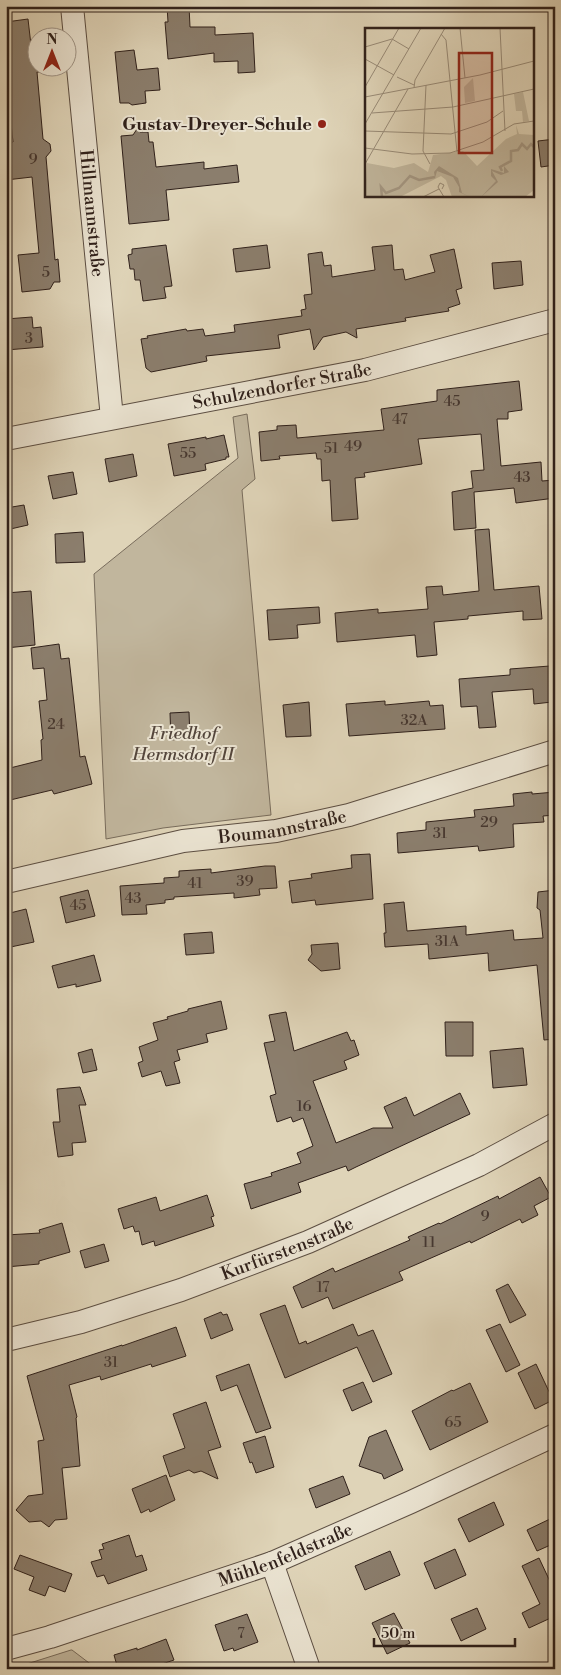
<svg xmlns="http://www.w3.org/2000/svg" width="561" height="1675" font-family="'Libre Bodoni',serif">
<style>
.green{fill:#c1b69d;stroke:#786c5c}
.building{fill:#8b7e6d;stroke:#30211b}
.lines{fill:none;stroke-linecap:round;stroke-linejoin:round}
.street-casing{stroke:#5c4e42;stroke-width:24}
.street{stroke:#eae3d1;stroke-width:22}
.poi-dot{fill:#8f2418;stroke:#eae3d1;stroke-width:2}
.labels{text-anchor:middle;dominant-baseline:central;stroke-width:4;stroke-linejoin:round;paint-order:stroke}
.number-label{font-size:15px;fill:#473830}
.poi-label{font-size:18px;font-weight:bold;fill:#30211b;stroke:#eae3d1;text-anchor:end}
.street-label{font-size:18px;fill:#30211b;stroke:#eae3d1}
.park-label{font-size:18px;font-style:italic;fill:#54463c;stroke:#eae3d1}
.inset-river{fill:none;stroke:#a49783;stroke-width:2.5}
.inset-road{fill:none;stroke:#998c79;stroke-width:1}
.view{fill:#8f2418;fill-opacity:0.15;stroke:#8f2418;stroke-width:2.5}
.inset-edge{fill:none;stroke:#30211b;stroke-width:2.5}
</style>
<rect width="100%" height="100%" fill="#dfd4b8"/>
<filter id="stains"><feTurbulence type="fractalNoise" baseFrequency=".004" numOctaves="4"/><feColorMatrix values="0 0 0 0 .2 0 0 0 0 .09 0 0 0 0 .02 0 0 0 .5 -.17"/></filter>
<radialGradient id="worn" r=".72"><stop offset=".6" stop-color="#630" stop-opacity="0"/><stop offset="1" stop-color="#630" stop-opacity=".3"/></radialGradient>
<!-- green -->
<g class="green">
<polygon points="247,414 255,479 242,490 271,815 163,828 106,839 94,574 238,458 233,417"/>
<polygon points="72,1650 97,1669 11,1669 71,1650"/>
</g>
<!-- building -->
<g class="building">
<polygon points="167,6 189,6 190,27 215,27 215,35 253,33 255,72 238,73 238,61 214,62 214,53 168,59 165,22 168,22"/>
<polygon points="28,19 32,54 37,54 38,68 39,72 37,72 43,139 50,144 51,151 46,157 55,260 58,259 60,282 54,282 50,289 22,292 18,255 39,253 32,177 6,180 6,143 13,142 6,77 6,22"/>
<polygon points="134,50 137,70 158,68 160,90 145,91 146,103 132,105 129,103 120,103 115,52"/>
<polygon points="137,129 140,132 148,132 149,142 153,142 156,167 204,162 204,169 237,165 239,182 166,190 169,220 129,224 121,136 133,135"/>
<polygon points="555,139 555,165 541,167 538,141"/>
<polygon points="166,245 172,286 164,287 166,298 143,301 140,280 135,280 134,269 130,269 128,255 132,254 132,249"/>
<polygon points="267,245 270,268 236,272 233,249"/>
<polygon points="392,245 394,270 403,269 405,280 435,272 430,255 454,249 462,288 456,290 460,304 448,308 449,311 405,318 406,321 356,329 357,338 346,332 323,337 314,350 310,329 278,335 280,348 206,356 207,361 151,372 146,368 141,339 148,338 147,336 186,329 187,331 203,329 205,336 235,332 234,325 302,316 301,310 306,309 304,295 312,294 308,254 322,252 324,266 331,265 332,277 375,270 372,247"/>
<polygon points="521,261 523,285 494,289 492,263"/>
<polygon points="32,317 33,328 41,327 43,347 6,350 6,319"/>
<polygon points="519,381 522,410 508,412 508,419 497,419 501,466 541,462 542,481 555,480 555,498 516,503 514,488 474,492 476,528 454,530 452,492 473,488 471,471 484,470 481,434 418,439 422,464 364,473 365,477 355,478 358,519 332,521 330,480 322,481 321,459 317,459 316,453 279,456 280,459 261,461 259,432 277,430 277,426 296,425 297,438 384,430 381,409 437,401 437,390"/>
<polygon points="224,435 229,457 226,457 226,459 205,464 206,470 174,476 168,444 206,437 206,439"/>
<polygon points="133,454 137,476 109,482 105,459"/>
<polygon points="73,472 77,494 53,499 48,476"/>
<polygon points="24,505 28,525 6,530 6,508"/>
<polygon points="489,529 494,590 539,586 542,619 523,620 523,611 468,616 468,619 434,622 437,655 417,657 415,635 337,642 335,613 378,609 378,613 428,609 426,587 442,586 443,595 479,591 475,530"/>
<polygon points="83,532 85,562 56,563 55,534"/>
<polygon points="31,591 35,645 6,648 6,593"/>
<polygon points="319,607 320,623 297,625 298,638 269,640 267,610"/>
<polygon points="59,644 61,659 69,658 80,757 85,756 92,784 54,794 52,790 6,801 6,769 42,760 41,740 43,739 39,701 47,700 44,668 33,669 31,648"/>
<polygon points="550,666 552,702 534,704 533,689 492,692 496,727 479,728 477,706 461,707 459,679 510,675 510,669"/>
<polygon points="385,701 385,705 429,701 430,706 443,705 445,729 349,736 346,704"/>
<polygon points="309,702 311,736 286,737 283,705"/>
<polygon points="189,712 190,738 171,740 170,713"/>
<polygon points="532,792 532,794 555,792 555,815 543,816 544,822 513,824 514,847 479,851 478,846 398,853 397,833 426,830 426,822 475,817 474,810 514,806 513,794"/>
<polygon points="370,854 373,899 316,905 315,900 292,903 289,881 312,878 311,874 352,868 351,855"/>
<polygon points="265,866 275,866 277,888 259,889 260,895 234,898 234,893 174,897 174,899 165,900 165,903 146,905 147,914 122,915 120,886 164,883 164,878 179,877 179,871 211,869 211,873"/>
<polygon points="88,890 95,916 66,923 60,897"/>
<polygon points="555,890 555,1039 544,1040 537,965 489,971 488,953 429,959 428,944 385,947 384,933 386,933 384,904 404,902 407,931 466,926 466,935 513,930 514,940 543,938 540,910 537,908 538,892"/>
<polygon points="26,909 34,942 6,948 6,914"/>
<polygon points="212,932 214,953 186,955 184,934"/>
<polygon points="338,943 340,969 321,971 308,960 312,954 311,945"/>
<polygon points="94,955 101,981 76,987 76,984 58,988 52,966"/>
<polygon points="221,1001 227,1029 206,1034 208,1042 177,1050 180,1060 174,1062 180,1083 166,1086 161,1071 142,1077 138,1063 143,1061 139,1047 158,1040 153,1023 168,1019 167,1017 188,1011 188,1009"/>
<polygon points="286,1012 294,1051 347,1032 351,1041 354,1040 359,1055 344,1061 347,1069 313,1081 336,1143 373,1128 393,1128 384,1107 406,1097 414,1116 460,1093 470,1114 356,1167 348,1171 346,1166 298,1183 301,1192 251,1209 244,1184 272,1176 271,1173 301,1163 297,1153 313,1146 303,1118 293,1122 291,1117 277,1122 270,1096 276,1094 264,1043 275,1041 269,1015"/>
<polygon points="445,1022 473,1022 473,1056 446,1056"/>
<polygon points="523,1048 527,1085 493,1088 490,1051"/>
<polygon points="92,1049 97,1070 83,1073 78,1053"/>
<polygon points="80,1087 86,1105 79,1105 86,1142 72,1143 73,1155 58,1157 53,1122 60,1122 57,1089"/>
<polygon points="540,1177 551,1197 534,1206 538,1215 522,1223 520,1219 471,1243 470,1241 399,1272 403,1280 333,1309 328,1297 302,1308 293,1287 333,1268 335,1272 410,1240 408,1237 439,1223 440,1224 498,1196 499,1199"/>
<polygon points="207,1195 214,1216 211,1217 214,1226 155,1246 154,1241 142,1245 139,1231 135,1232 133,1226 124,1229 118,1209 156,1197 160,1211"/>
<polygon points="62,1223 70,1252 39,1261 39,1264 6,1267 6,1235 40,1233 39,1230"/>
<polygon points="104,1244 109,1261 85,1268 80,1251"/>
<polygon points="508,1284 526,1315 510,1323 496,1290"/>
<polygon points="285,1305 299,1344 306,1341 307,1344 353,1324 358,1336 373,1330 392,1374 373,1382 357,1347 285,1378 260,1314"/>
<polygon points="221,1312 223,1315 227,1314 233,1330 211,1339 204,1319"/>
<polygon points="500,1324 520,1365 506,1372 486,1330"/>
<polygon points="176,1327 186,1356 152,1367 151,1364 101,1380 100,1376 69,1385 77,1417 76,1418 80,1466 62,1468 67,1519 55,1520 49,1527 41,1521 29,1522 16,1510 28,1496 43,1494 38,1441 44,1440 27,1376 122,1345 122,1346"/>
<polygon points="249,1364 271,1428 256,1433 237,1385 221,1391 216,1376"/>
<polygon points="536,1364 553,1400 535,1409 518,1373"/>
<polygon points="363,1382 372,1402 352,1411 343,1390"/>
<polygon points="470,1383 488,1422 430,1450 412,1411 452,1390 453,1391"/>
<polygon points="206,1402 221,1447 208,1451 218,1479 201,1471 194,1473 189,1470 170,1477 163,1456 185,1448 173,1414"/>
<polygon points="386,1430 403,1470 384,1479 382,1474 359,1466 369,1437"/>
<polygon points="265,1436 274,1467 256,1473 252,1462 250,1463 243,1443"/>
<polygon points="166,1475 175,1500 150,1512 149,1509 141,1513 132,1489"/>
<polygon points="343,1476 350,1494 316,1508 309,1489"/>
<polygon points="494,1502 504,1525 469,1542 458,1519"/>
<polygon points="550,1519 555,1528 555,1543 537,1551 527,1530"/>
<polygon points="129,1535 136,1557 142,1555 147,1570 108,1584 104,1575 97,1577 91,1562 102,1559 99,1550 104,1549 102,1544"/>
<polygon points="455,1549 466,1575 435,1589 424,1563"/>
<polygon points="390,1551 400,1575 365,1590 355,1566"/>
<polygon points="20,1555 72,1574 65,1592 49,1586 45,1596 29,1590 34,1577 14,1569"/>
<polygon points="539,1558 555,1592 555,1597 550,1599 555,1610 555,1616 529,1628 522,1613 540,1604 522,1566"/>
<polygon points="477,1608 486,1629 461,1641 451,1619"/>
<polygon points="394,1613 410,1643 387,1654 372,1623"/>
<polygon points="247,1614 258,1642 234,1651 233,1648 224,1651 215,1625"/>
<polygon points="166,1639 174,1660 147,1669 118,1669 114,1655 137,1648 137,1650"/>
</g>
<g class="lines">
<defs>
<g id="street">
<path id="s1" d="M 72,6 L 112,418"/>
<path id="s2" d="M 6,439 L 365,370 L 555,320"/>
<path id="s3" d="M 6,882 L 183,841 L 276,831 L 349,815 L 555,751"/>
<path id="s4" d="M 6,1340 L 81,1322 L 181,1290 L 308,1242 L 479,1165 L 555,1124"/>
<polyline points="272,1563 309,1669"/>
<path id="s5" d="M 6,1649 L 50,1637 L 272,1563 L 411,1502 L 555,1435"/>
</g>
</defs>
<!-- street casing -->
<use href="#street" class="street-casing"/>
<!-- street -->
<use href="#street" class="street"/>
</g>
<!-- markers -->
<circle class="poi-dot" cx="322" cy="124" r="5"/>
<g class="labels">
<!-- number labels -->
<g class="number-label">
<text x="33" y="159">9</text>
<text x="46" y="272">5</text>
<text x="29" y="338">3</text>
<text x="452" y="401">45</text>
<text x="400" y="419">47</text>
<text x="353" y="446">49</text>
<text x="331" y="448">51</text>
<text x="188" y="453">55</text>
<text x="522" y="477">43</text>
<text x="414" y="720">32A</text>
<text x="56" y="724">24</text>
<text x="489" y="822">29</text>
<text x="440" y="833">31</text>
<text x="245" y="881">39</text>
<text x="195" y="883">41</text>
<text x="133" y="898">43</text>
<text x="78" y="905">45</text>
<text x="447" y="941">31A</text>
<text x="304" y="1106">16</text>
<text x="485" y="1216">9</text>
<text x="429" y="1242">11</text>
<text x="323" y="1287">17</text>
<text x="111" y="1362">31</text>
<text x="453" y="1422">65</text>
<text x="241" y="1633">7</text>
</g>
<!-- poi labels -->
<g class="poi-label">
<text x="312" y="124">Gustav-Dreyer-Schule</text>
</g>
<!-- street labels -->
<g class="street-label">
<text stroke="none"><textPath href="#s1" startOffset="208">Hillmannstraße</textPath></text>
<text stroke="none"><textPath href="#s2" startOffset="281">Schulzendorfer Straße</textPath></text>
<text stroke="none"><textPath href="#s3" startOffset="282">Boumannstraße</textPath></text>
<text stroke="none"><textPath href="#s4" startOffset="296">Kurfürstenstraße</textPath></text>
<text stroke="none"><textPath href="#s5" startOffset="295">Mühlenfeldstraße</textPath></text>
</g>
<!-- park labels -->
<g class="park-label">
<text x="183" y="733">Friedhof<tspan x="183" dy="21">Hermsdorf II</tspan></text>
</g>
</g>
<!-- overview -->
<g transform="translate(365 28)">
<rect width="169" height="169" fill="#dfd4b8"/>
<path d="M 108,50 L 110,73 L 100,75 L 99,59 ZM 158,64 L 164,93 L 158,94 L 157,83 L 151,83 L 149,66 ZM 151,97 L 154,106 L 169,107 L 169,162 L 160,169 L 87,169 L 81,152 L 76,148 L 35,169 L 0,169 L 2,135 L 29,140 L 49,135 L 63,144 L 68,127 L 98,123 L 112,138 L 141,111 L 152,106 Z" fill="#c1b69d"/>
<path d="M 74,138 L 93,150 L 97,165 L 105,169 L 94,164 L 94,159 L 88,149 L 72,143 L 70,150 L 69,144 ZM 139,138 L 144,144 L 136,147 L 127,143 L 133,154 L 116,169 L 131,153 L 126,148 L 126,141 L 139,145 Z" fill="#a49783"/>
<path class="inset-river" d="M 137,143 L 135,139 L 146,133 L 146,123 L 153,122 L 157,116 L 162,121 L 166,116 L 169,119M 17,169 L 16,159 L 21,165 L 34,160 L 45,148 L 54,152 L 70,149"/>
<path class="inset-road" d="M 95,0 L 100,50M 135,0 L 140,103M 76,6 L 81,12 L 92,124M 27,11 L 44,21M 0,19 L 27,11M 0,31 L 29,47M 32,49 L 49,57M 61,57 L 58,123 L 65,136M 0,59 L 34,0M 49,60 L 50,52 L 80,0M 0,69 L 115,47 L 169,33M 7,85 L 88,79 L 169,61M 0,96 L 56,0M 0,103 L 86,106 L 122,94 L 138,83M 0,120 L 47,126 L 85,125 L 118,114 L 149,96 L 169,93M 0,136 L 43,61M 77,161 L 79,157 L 75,155 L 73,159 L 79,169M 58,169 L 74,161"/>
<path class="view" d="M 94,25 L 127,25 L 127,125 L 94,125 Z"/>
<rect width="169" height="169" class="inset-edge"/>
</g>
<!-- margin -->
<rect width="561" height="1675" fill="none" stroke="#dfd4b8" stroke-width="25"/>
<rect x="8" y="8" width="546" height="1660" fill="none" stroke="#30211b" stroke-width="2.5"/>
<rect x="12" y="12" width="536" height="1650" fill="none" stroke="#30211b"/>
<!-- north arrow -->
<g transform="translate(52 52)"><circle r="24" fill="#eae3d1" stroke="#a09588"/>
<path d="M0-4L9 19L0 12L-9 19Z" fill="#8f2418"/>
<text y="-8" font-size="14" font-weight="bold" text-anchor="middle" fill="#30211b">N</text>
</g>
<!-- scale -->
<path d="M374 1638v8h141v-8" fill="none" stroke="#30211b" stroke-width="2.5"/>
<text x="381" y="1638" font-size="15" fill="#30211b" stroke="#eae3d1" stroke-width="4" paint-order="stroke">50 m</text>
<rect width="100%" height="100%" filter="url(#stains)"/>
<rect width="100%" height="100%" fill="url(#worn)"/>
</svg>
